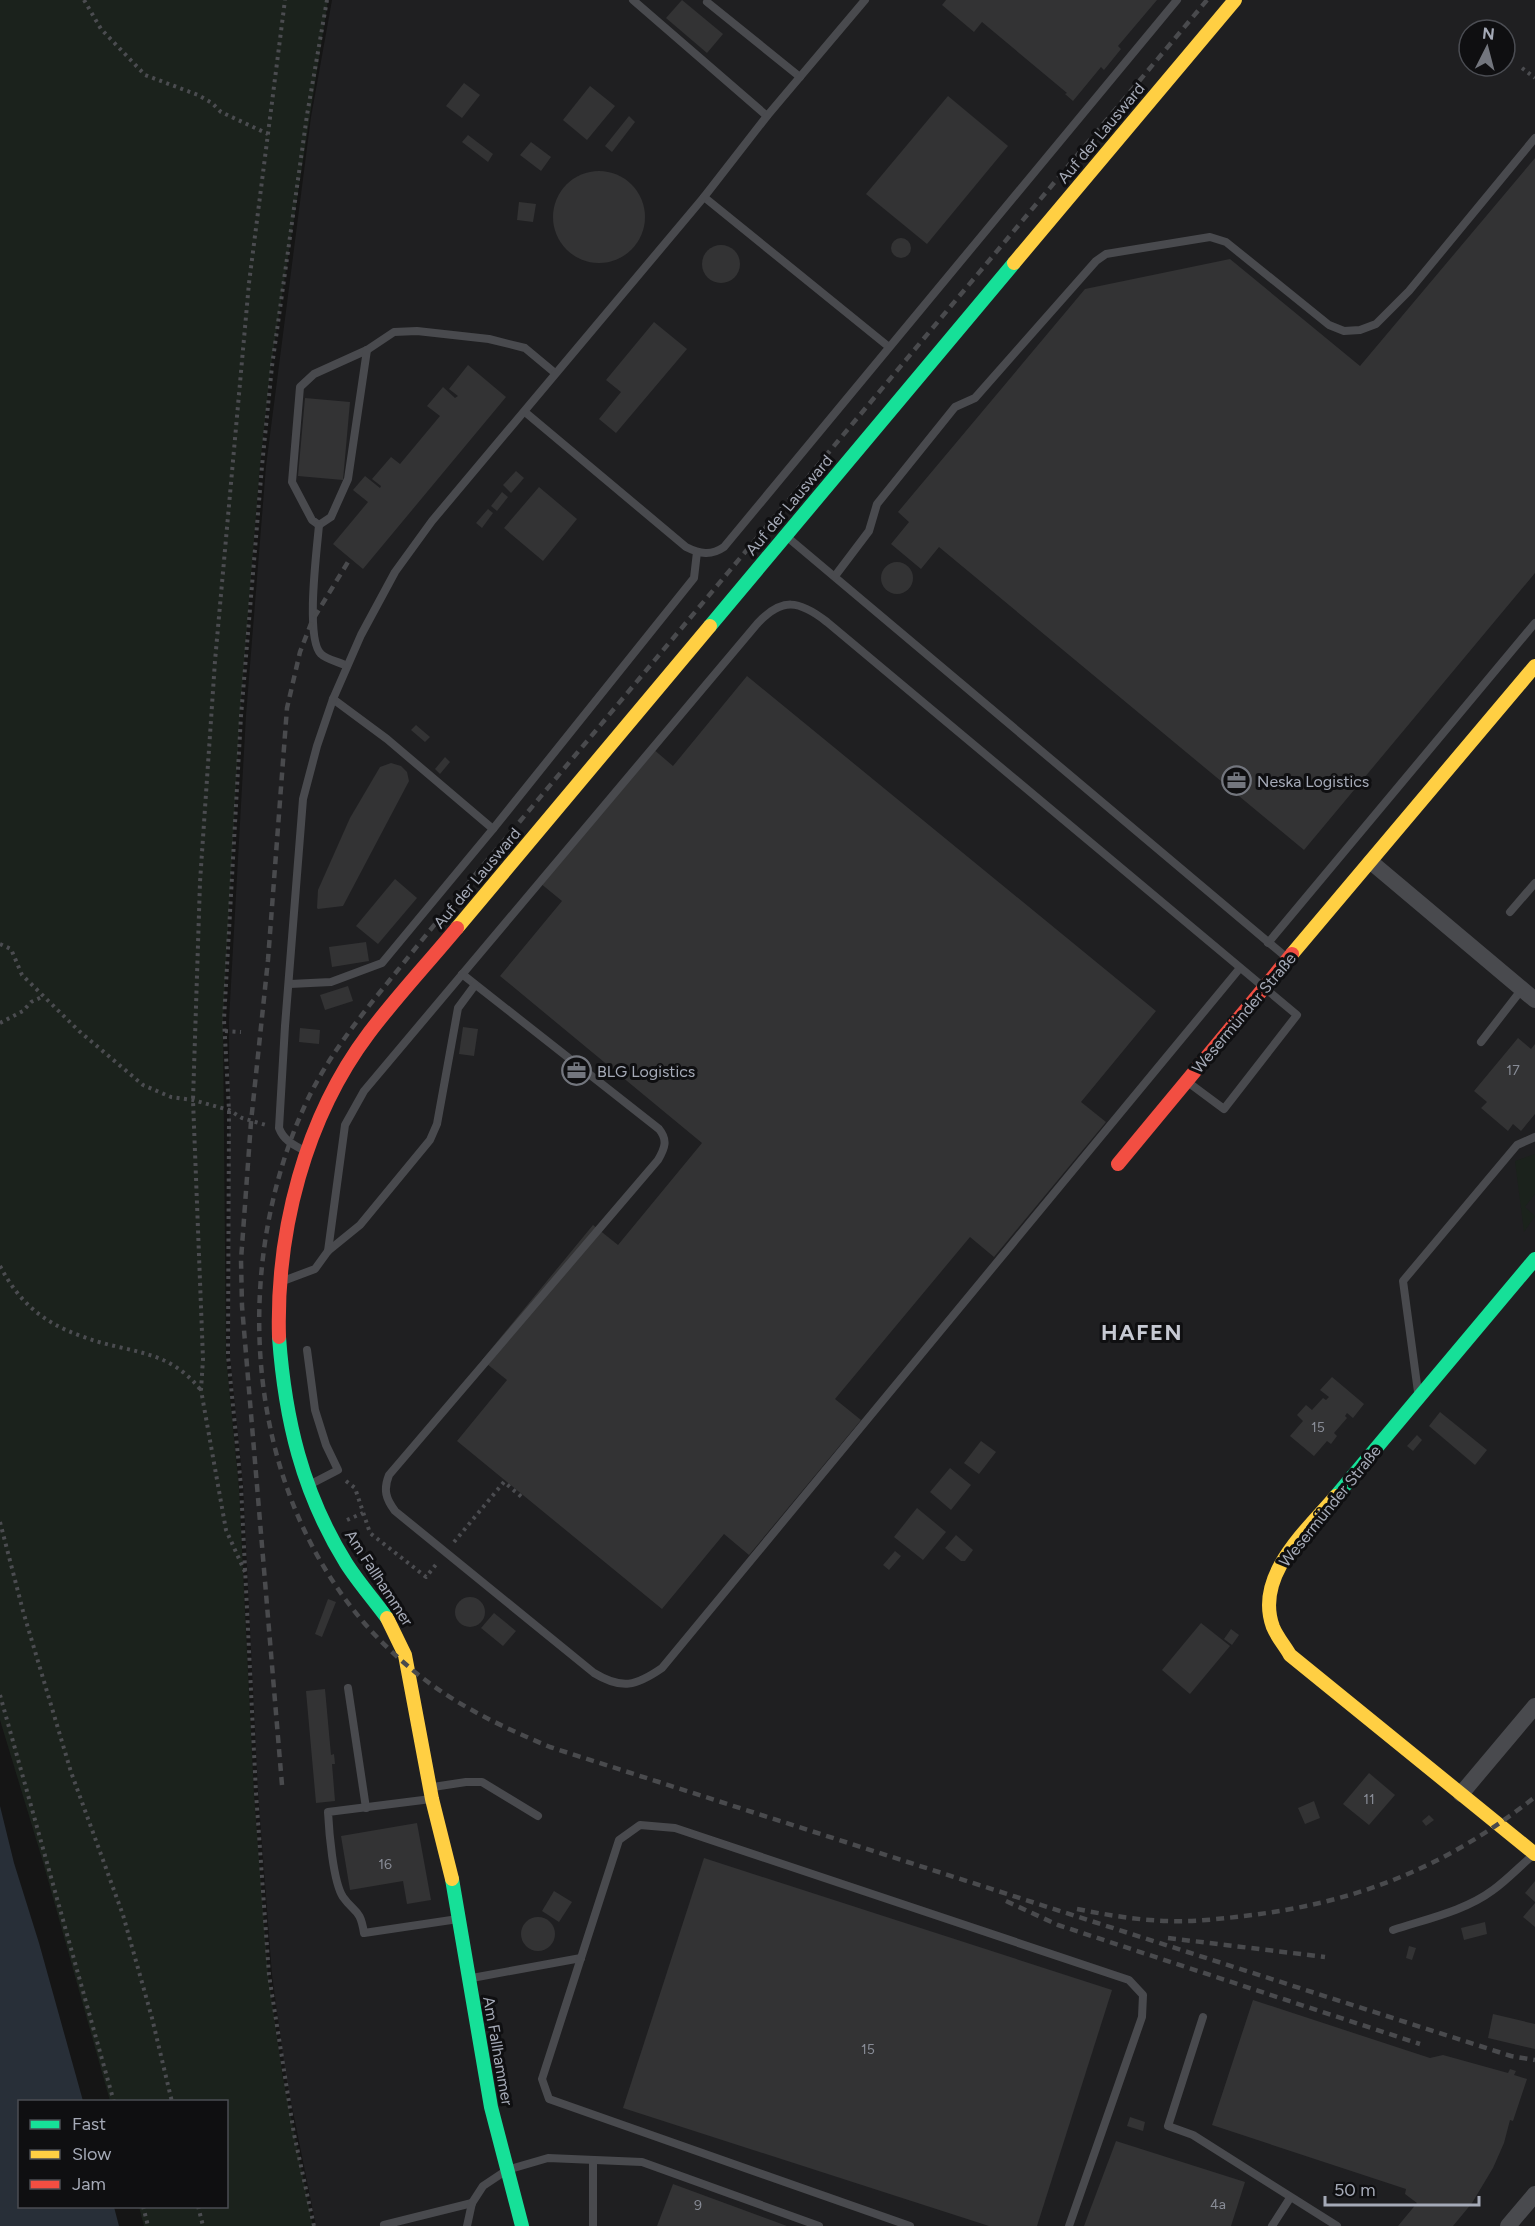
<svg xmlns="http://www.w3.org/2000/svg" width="1535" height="2226" font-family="Figtree,sans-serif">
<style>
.built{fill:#1f1f21;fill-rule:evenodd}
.green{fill:#1b221c}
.water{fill:#282f38}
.building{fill:#333334}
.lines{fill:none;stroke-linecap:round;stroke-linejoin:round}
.path{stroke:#4b4c50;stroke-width:4;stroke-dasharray:3 4.5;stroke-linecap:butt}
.lane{stroke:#494a4e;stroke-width:8}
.street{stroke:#494a4e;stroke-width:16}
.fast{stroke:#16e098;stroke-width:14}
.slow{stroke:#ffcf43;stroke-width:14}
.jam{stroke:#f24e42;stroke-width:14}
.rail{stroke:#494a4d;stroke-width:4.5;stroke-dasharray:8 6;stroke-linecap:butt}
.labels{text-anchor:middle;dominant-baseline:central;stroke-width:6;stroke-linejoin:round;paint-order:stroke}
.number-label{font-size:14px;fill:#888c96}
.street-label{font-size:16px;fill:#a5aab7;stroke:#0f0f11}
.poi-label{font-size:16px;fill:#a5aab7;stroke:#0f0f11;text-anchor:start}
.district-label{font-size:22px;font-weight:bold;letter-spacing:1.5px;fill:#c6c9d3;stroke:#0f0f11}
</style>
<rect width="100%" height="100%" fill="#151515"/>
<!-- built -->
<path class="built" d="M 332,0 L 1535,0 L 1535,2226 L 316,2226 L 286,2077 L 272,1975 L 258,1792 L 243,1485 L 230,1357 L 229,1020 L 246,715 L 266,466 L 311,117 ZM 1469,30 L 1505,30 L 1505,66 L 1469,66 Z"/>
<!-- green -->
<g class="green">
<polygon points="0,0 328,0 271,366 260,466 240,715 223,1020 226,1356 239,1488 254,1794 268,1974 283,2078 313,2226 144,2226 139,2207 226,2206 226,2102 110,2101 43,1862 0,1720"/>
<polygon points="1535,1154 1535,1194 1525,1207 1535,1216 1524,1232 1515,1161"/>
</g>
<!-- water -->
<polygon class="water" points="0,1806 14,1863 39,1943 83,2101 20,2102 20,2206 114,2207 119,2226 0,2226"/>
<!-- building -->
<g class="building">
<polygon points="682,0 723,34 707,53 666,18"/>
<polygon points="946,0 1157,0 1118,46 1121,49 1104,70 1101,67 1073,101 1065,94 1067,93 982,22 974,32 942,5"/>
<polygon points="464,83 480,95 462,118 446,106"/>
<polygon points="590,86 615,106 587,140 563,120"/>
<polygon points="948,96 1008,146 927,244 866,194"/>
<polygon points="629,116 635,122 612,152 605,146"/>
<polygon points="468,135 493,154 488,162 462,142"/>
<polygon points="531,142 551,157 541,171 520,155"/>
<polygon points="1535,158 1535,573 1304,850 939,547 921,569 891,544 909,522 898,512 1085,289 1230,259 1360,366"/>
<circle cx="599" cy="217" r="46"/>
<polygon points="519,202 536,204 533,222 517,220"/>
<circle cx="901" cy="248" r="10"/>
<circle cx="721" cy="264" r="19"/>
<polygon points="654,322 687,349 616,433 599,419 621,392 606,380"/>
<polygon points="468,365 506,397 363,569 333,544 368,502 353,490 365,476 380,488 381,486 372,479 391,457 400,464 440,416 427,406 443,387 455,398 458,396 449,389"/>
<polygon points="305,398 350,402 343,480 298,476"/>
<polygon points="516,471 524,478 511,493 503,485"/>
<polygon points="539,487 577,519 543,561 504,528"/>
<polygon points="502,492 508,497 497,511 491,506"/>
<polygon points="488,509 493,513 482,528 476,523"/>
<circle cx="897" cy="578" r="16"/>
<polygon points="747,676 1156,1011 1081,1102 1106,1122 994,1257 970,1237 835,1399 861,1420 749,1555 724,1534 662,1609 457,1441 507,1380 482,1360 593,1225 618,1245 702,1143 500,976 562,901 540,883 652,748 673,766"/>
<polygon points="416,725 430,737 425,742 411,730"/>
<polygon points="445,757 450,762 440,774 435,769"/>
<polygon points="391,763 401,766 407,772 409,781 343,906 318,909 317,908 318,890 350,818 380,767"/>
<polygon points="395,879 417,898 378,944 356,926"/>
<polygon points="366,942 369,961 332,967 329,947"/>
<polygon points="348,986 353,1001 325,1010 320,995"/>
<polygon points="463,1027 478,1029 474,1056 459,1054"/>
<polygon points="300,1028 320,1030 319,1044 299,1042"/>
<polygon points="1518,1038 1531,1049 1535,1044 1535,1114 1521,1131 1513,1124 1508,1131 1481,1108 1487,1102 1474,1091"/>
<polygon points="1332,1377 1364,1404 1353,1418 1347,1413 1345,1416 1347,1418 1334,1433 1337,1436 1331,1444 1327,1441 1314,1456 1290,1436 1303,1421 1297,1415 1306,1405 1312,1410 1323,1398 1326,1400 1329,1397 1320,1390"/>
<polygon points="1440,1412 1487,1450 1475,1465 1429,1426"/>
<polygon points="1417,1435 1422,1440 1413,1451 1407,1446"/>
<polygon points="981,1441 996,1452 979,1474 964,1463"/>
<polygon points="950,1468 971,1485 951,1510 930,1492"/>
<polygon points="917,1508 946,1532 923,1560 894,1537"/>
<polygon points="956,1535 973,1550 965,1561 961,1561 945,1548"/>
<polygon points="895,1551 901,1556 889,1570 883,1565"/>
<circle cx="470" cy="1612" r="15"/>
<polygon points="328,1599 336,1602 322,1637 315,1634"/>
<polygon points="494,1613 516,1631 503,1646 481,1628"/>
<polygon points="1201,1623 1230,1646 1190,1694 1162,1670"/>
<polygon points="1231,1629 1239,1635 1232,1645 1224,1639"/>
<polygon points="325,1689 331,1755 334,1754 335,1764 332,1764 335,1801 316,1803 306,1691"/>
<polygon points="1369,1773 1395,1795 1369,1825 1343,1804"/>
<polygon points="1314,1801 1320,1818 1305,1824 1298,1808"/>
<polygon points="1429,1815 1434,1820 1426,1826 1422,1821"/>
<polygon points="417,1823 431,1900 407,1904 403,1881 350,1890 341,1836"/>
<polygon points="704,1858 1112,1990 1037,2226 989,2226 623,2108"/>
<polygon points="1535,1881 1535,1902 1525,1893"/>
<polygon points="554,1891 572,1902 559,1922 542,1911"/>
<polygon points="1535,1903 1535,1927 1523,1917"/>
<circle cx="538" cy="1934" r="17"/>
<polygon points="1485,1922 1487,1934 1464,1940 1461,1928"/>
<polygon points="1409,1946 1416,1948 1412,1960 1406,1958"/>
<polygon points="1253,2000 1430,2058 1443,2055 1508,2073 1510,2069 1516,2071 1514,2075 1527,2079 1513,2121 1510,2120 1504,2143 1493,2168 1472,2203 1453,2226 1398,2226 1417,2203 1405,2194 1406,2189 1212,2125"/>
<polygon points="1493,2014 1535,2024 1535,2049 1488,2038"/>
<polygon points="1130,2117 1145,2122 1143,2131 1127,2126"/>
<polygon points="1116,2141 1245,2182 1231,2226 1084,2226"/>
<polygon points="673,2184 787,2226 657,2226"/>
</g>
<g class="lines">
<!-- path -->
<g class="path">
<polyline points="84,0 101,29 145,75 198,95 212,103 221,112 268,134"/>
<polyline points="1522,68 1535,78"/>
<polyline points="0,944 11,949 22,975 79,1031 143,1085 171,1097 193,1100 229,1110 242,1118 266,1125"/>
<polyline points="0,1023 23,1011 31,1002 44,996"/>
<polyline points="225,1031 241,1032"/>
<path d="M 0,1266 C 19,1302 42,1322 81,1336 C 127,1354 166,1347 200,1389"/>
<polyline points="346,1481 355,1488 370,1533 426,1577 438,1562"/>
<polyline points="347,1520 363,1513"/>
<polyline points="0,1522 23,1611 71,1772 123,1915 152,2018 172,2102"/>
<polyline points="454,1542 504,1482 524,1499"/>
<polyline points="245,1572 226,1530 201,1390 203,1359 193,1100 200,882 215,661 249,283 285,0"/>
<polyline points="0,1695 114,2102"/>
<polyline points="143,2206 148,2226"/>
<polyline points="198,2206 203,2226"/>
<polyline points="314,2226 294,2134 269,1975 256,1793 241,1486 228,1356 229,1110 224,1020 241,716 262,466 272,366 307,115 327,0"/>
</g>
<!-- lane -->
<g class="lane">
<polyline points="633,0 767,116"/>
<polyline points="707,2 800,77"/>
<polyline points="704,197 889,347"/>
<path d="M 525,412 L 686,547 C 700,554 711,556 724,547 L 1177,0"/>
<polyline points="319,525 312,520 292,482 300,387 314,374 367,350 394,332 417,331 489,339 525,348 555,373"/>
<polyline points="319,525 331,517 348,479 367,350"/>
<path d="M 319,525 C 317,549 305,639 321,654 C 327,660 340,662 347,666"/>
<polyline points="786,536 1286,957"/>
<polyline points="835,576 869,531 877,504 955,407 975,398 1096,261 1106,254 1210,237 1226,242 1329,325 1344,331 1360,330 1376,324 1409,291 1535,138"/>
<polyline points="333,699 387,739 493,829"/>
<polyline points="1510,912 1535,883"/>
<polyline points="1268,943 1535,623"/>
<path d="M 462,974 L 659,1129 C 668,1140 665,1148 658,1160 L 389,1475 C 383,1490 386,1499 395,1511 L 594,1673 C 622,1690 636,1686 662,1668 L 1240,968"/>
<polyline points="290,984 331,982 382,963 493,829 694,578 697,552"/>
<polyline points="1481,1042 1522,989"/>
<path d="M 305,1151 C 294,1145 284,1141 279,1128 L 285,1026 L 303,799 L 317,746 L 333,699 L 361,635 L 395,572 L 432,521 L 704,197 L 767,116 L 865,0"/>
<path d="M 328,1251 L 345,1125 L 364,1091 L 757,624 C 782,597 799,600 827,622 L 1297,1015 L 1224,1109 L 1189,1083"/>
<polyline points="283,1281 315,1269 328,1251 360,1225 430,1140 437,1124 458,1008 475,985"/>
<polyline points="307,1350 315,1410 326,1445 338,1470 311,1484"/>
<polyline points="1418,1392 1403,1281 1517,1145 1535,1137"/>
<polyline points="348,1688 366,1808"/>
<polyline points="433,1787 466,1782 482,1782 538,1816"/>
<path d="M 431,1799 L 328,1812 C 329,1831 333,1882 343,1897 C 355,1914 360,1908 364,1933 L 458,1919"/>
<path d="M 1393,1930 C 1426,1919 1465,1911 1493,1890 C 1507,1880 1519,1867 1532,1856"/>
<polyline points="472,1978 581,1958"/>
<polyline points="1203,2017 1168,2126 1193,2135 1337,2226"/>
<polyline points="384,2225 472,2203"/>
<polyline points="467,2226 472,2203 483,2186 507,2170 548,2158 642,2162 819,2226"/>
<polyline points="593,2226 593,2160"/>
<polyline points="910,2226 549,2099 542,2079 619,1840 640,1825 675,1828 1129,1980 1143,1995 1142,2017 1069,2226"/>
<polyline points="1272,2226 1290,2198"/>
</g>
<!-- street -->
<g class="street">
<polyline points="1371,862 1535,1000"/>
<polyline points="1461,1794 1535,1706"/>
<polyline points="1508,2226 1535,2194"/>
</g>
<!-- fast -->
<g class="fast">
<polyline points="710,626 1014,263"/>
<path d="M 279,1337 C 285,1419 302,1492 346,1563 C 358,1582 374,1600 387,1618"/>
<polyline points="1336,1496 1535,1259"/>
<polyline points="452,1879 491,2107 522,2226"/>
</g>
<!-- slow -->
<g class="slow">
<polyline points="1014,263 1235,0"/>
<polyline points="457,928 710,626"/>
<polyline points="1292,954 1535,666"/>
<path d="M 1336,1496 C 1307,1530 1254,1576 1273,1627 C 1277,1637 1285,1646 1290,1655 L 1535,1854"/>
<polyline points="387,1618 405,1655 432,1799 452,1879"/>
</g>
<!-- jam -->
<g class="jam">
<polyline points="1118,1164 1292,954"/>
<path d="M 279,1337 C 276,1231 305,1118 369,1033 C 397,996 428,963 457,928"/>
</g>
<!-- rail -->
<g class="rail">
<path d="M 1207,0 L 465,887 C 439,919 414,950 389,981 C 358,1019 327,1058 306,1103 C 222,1285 248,1533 409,1667 C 451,1703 500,1726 550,1747 L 1511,2056 L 1535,2060"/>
<polyline points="282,1785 242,1306 241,1260 251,1122 268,960 287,708 300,652 312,621 348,562"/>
<polyline points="1006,1901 1058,1925 1420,2044"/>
<path d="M 1077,1909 C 1107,1915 1137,1920 1167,1921 C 1193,1922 1219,1919 1244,1916 C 1357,1903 1446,1867 1535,1797"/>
<polyline points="1168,1938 1325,1957"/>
</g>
</g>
<!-- icons -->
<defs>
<symbol id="office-ring" viewBox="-11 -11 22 22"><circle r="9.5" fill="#0f0f11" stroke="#73767e" stroke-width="1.5"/><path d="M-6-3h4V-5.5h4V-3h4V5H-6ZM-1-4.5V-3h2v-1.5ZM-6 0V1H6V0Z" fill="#73767e"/></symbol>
</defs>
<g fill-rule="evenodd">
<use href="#office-ring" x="1220" y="764" width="33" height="33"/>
<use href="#office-ring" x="560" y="1054" width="33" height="33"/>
</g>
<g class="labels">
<!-- number labels -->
<g class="number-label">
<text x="1513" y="1070">17</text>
<text x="1318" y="1427">15</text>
<text x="1369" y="1799">11</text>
<text x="385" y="1864">16</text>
<text x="868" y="2049">15</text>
<text x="1218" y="2204">4a</text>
<text x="698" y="2205">9</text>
</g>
<!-- street labels -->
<g class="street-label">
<text transform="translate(1101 133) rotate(-50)">Auf der Lausward</text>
<text transform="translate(789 505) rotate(-50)">Auf der Lausward</text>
<text transform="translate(477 878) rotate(-50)">Auf der Lausward</text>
<text transform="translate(1244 1013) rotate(-50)">Wesermünder Straße</text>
<text transform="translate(1330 1506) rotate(-51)">Wesermünder Straße</text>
<text transform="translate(379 1578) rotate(57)">Am Fallhammer</text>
<text transform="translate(498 2051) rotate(80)">Am Fallhammer</text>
</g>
<!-- poi labels -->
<g class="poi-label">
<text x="1257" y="781">Neska Logistics</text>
<text x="597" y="1071">BLG Logistics</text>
</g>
<!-- district labels -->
<g class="district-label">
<text x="1142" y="1332">HAFEN</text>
</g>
</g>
<!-- legend -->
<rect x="18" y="2100" width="210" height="108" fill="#0f0f11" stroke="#4b4d53" stroke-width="1.5"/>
<rect x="30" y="2120" width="30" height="9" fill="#16e098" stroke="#4b4d53" stroke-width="1.5"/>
<text x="72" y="2130" font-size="18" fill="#a5aab7">Fast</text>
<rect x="30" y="2150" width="30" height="9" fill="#ffcf43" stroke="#4b4d53" stroke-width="1.5"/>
<text x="72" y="2160" font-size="18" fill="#a5aab7">Slow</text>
<rect x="30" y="2180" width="30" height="9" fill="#f24e42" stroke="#4b4d53" stroke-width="1.5"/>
<text x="72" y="2190" font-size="18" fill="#a5aab7">Jam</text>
<!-- north arrow -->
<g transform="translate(1487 48) rotate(6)"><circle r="28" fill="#0f0f11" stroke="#4b4d53" stroke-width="1.5"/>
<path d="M0-4.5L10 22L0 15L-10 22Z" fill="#73767e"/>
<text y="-9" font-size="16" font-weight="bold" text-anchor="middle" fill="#a5aab7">N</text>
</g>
<!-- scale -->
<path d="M1325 2196v9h154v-9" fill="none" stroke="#a5aab7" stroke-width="3"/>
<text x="1334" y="2196" font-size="18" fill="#a5aab7" stroke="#0f0f11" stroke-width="4.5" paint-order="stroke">50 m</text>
</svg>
